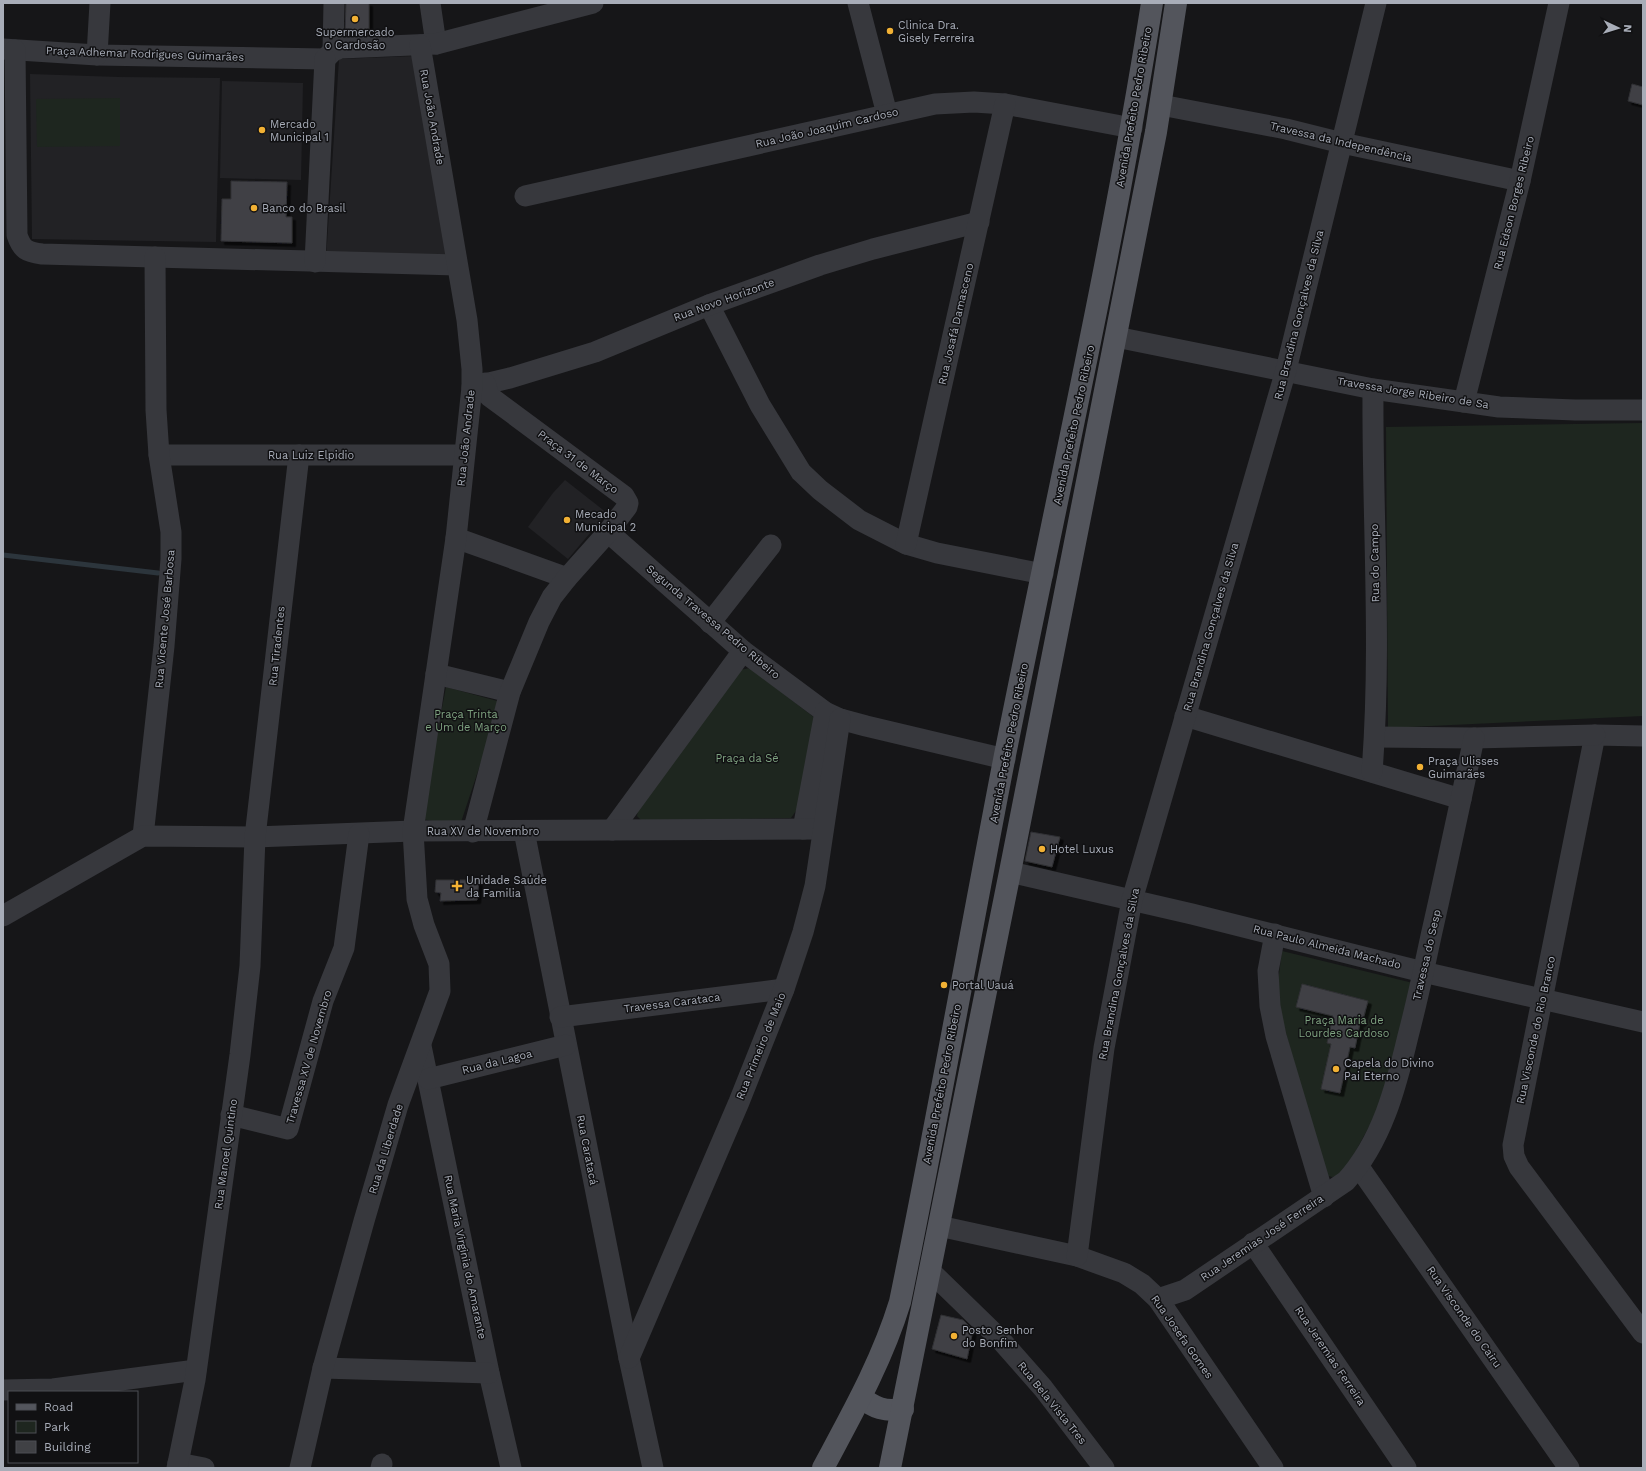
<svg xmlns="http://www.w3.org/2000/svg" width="1646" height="1471" font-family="'Work Sans',sans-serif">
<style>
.built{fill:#222225}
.green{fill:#1e261f}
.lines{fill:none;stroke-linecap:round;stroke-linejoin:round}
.stream{stroke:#2c353c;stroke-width:5}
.building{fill:#404145;stroke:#303034;filter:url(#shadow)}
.minor{stroke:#37383d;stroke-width:21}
.major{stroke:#53555c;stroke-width:22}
.poi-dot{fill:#f2b134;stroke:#111113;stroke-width:1.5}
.labels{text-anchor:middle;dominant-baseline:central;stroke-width:3;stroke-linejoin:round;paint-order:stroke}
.poi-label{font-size:11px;fill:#a8adb8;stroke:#111113;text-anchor:start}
.street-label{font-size:11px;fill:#a8adb8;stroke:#111113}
.park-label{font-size:11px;fill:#7fa381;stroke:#111113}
</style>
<defs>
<filter id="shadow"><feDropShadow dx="3.5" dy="3.5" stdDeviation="0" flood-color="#0009"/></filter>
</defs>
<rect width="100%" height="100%" fill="#161618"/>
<!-- built -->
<g class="built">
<polygon points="416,56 451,257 326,259 339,59"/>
<polygon points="30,74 119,77 220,78 216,242 32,239"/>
<polygon points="222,81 303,83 301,180 220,178"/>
<polygon points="565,480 607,513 568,559 528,527 553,493"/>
</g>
<!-- green -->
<g class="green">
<polygon points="120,98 120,146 37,147 36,99"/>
<polygon points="1643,423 1643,716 1388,728 1386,427"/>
<polygon points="750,668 815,718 800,805 791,818 642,821 637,816 638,809 735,671"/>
<polygon points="446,687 501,702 460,825 421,819"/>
<polygon points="1282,951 1413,983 1380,1106 1352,1158 1341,1176 1332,1177 1325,1175 1276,997"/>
</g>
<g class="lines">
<!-- stream -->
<polyline class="stream" points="3,555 158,573"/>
</g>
<!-- building -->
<g class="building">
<polygon points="346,3 369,3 369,35 345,35"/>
<polygon points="1632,84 1643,87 1643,105 1628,101"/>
<polygon points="231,181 287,182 286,217 292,217 292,243 221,241 222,199 231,199"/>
<polygon points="1031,832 1060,837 1052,867 1025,861"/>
<polygon points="436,880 479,880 477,900 440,901 441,893 435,892"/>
<polygon points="1302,984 1368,1001 1362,1023 1360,1023 1355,1048 1350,1047 1340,1093 1321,1089 1331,1044 1327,1043 1333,1016 1296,1007"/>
<polygon points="941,1315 963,1320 973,1330 967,1359 932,1349"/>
</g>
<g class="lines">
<!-- minor -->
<g class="minor">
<polyline points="430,3 436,44"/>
<polyline points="858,3 887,114"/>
<polyline points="3,49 97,55 325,59"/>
<path d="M 15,50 L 17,235 C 22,250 27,252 42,254 L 457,265"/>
<polyline points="333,51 334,3"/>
<polyline points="97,55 100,3"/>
<polyline points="325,59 333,51 341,48 436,44 593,3"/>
<polyline points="1161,105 1286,129 1342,143 1520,181"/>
<polyline points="525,196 935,104 974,102 1005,104 1132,128"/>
<polyline points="315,262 325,59"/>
<polyline points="709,305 760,405 801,472 820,490 859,520 906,544 937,553 1043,574"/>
<polyline points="1116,337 1373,389 1499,407 1575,410 1643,410"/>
<polyline points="472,387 510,378 595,352 709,305 820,265 873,249 979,222"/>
<polyline points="1464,402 1520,181 1559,3"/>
<polyline points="159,455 464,455"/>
<polyline points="608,532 743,651 825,712 840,719 866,726 1005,759"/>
<polyline points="456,538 567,578"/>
<polyline points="906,544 1005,104"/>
<polyline points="710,623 771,545"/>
<polyline points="436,674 510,692"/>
<polyline points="1185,716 1461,799"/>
<polyline points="1643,736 1595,735 1513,1145 1514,1156 1519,1167 1643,1333"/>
<polyline points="1375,737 1474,738 1595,735"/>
<path d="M 1372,772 C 1382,645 1372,516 1373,389"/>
<polyline points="803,829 825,712"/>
<polyline points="612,830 743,651"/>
<polyline points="524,831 629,1358 653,1468"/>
<polyline points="473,832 510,692 539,622 552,597 567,578 608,532 627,507 628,503 624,496 489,396 485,383"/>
<polyline points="143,836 164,646 171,559 171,532 159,455 156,410 155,257"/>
<polyline points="1010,872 1192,914 1423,972 1643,1022"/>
<polyline points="3,916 143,836 255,837 413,831 823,829"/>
<polyline points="1275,934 1268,971 1270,1006 1276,1036 1324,1197"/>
<polyline points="560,1017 784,989"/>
<polyline points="421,1046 489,1373 511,1468"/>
<polyline points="428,1079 566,1045"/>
<polyline points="231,1115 288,1129 323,1001 344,948 359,834"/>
<polyline points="1359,1167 1569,1468"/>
<polyline points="939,1226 1077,1256 1124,1273 1142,1284 1158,1299 1273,1468"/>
<polyline points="1253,1243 1406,1468"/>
<polyline points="1077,1256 1104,1048 1132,900 1286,370 1376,3"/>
<polyline points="930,1271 999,1338 1043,1388 1104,1468"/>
<path d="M 1158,1299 L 1185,1290 L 1346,1181 C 1382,1141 1396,1087 1408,1036 C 1417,1002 1424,969 1431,936 C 1446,870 1460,804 1474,738"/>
<polyline points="629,1358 739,1102 784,989 803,932 815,886 840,719"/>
<polyline points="323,1368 489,1373"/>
<polyline points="3,1390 53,1389 196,1370"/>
<polyline points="178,1463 204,1468"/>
<polyline points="177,1468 195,1380 240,1055 250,966 255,837 299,455"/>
<polyline points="300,1468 323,1368 364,1221 398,1105 440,991 439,964 424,925 417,899 413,831 456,538 472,387 472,369 467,320 420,45"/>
<polyline points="381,1468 382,1464"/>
</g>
<!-- major -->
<g class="major">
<path d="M 861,1397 C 874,1408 885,1412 903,1409"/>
<path d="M 823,1468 C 852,1414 882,1361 900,1302 C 937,1122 969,941 1004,760 C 1054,508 1112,257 1152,3"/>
<polyline points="890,1468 1010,872 1156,132 1176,3"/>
</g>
</g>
<!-- markers -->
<g class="poi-dot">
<circle cx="355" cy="19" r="4"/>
<circle cx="890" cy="31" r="4"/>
<circle cx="262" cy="130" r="4"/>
<circle cx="254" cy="208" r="4"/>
<circle cx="567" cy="520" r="4"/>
<circle cx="1420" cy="767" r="4"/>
<circle cx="1042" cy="849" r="4"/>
<path d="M455 880h4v4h4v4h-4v4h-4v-4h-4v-4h4z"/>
<circle cx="944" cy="985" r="4"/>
<circle cx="1336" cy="1069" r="4"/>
<circle cx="954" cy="1336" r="4"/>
</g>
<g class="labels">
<!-- poi labels -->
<g class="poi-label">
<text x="898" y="25">Clinica Dra.<tspan x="898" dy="13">Gisely Ferreira</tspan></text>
<text x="355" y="32" text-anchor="middle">Supermercado<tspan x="355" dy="13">o Cardosão</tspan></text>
<text x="270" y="124">Mercado<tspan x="270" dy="13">Municipal 1</tspan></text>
<text x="262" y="208">Banco do Brasil</text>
<text x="575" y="514">Mecado<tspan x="575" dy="13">Municipal 2</tspan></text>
<text x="1428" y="761">Praça Ulisses<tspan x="1428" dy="13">Guimarães</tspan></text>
<text x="1050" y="849">Hotel Luxus</text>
<text x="466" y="880">Unidade Saúde<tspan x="466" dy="13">da Familia</tspan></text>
<text x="952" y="985">Portal Uauá</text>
<text x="1344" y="1063">Capela do Divino<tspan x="1344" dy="13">Pai Eterno</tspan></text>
<text x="962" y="1330">Posto Senhor<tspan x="962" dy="13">do Bonfim</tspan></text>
</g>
<!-- street labels -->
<g class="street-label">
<text transform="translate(145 54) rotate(2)">Praça Adhemar Rodrigues Guimarães</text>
<text transform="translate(1134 107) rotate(-80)">Avenida Prefeito Pedro Ribeiro</text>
<text transform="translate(432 117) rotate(80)">Rua João Andrade</text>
<text transform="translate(827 128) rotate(-13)">Rua João Joaquim Cardoso</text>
<text transform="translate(1341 142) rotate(13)">Travessa da Independência</text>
<text transform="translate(1514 203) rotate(-76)">Rua Edson Borges Ribeiro</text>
<text transform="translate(724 300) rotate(-20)">Rua Novo Horizonte</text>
<text transform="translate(1299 315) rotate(-76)">Rua Brandina Gonçalves da Silva</text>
<text transform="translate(956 324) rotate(-77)">Rua Josafá Damasceno</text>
<text transform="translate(1413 393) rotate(9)">Travessa Jorge Ribeiro de Sa</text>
<text transform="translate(1074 425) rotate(-78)">Avenida Prefeito Pedro Ribeiro</text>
<text transform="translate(466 438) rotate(-84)">Rua João Andrade</text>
<text x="311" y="455">Rua Luiz Elpidio</text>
<text transform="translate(578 462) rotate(37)">Praça 31 de Março</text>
<text transform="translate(1375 563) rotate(-91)">Rua do Campo</text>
<text transform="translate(165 619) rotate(-85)">Rua Vicente José Barbosa</text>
<text transform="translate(713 622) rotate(40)">Segunda Travessa Pedro Ribeiro</text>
<text transform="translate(1211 627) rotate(-74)">Rua Brandina Gonçalves da Silva</text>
<text transform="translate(277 646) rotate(-84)">Rua Tiradentes</text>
<text transform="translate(1009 743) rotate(-79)">Avenida Prefeito Pedro Ribeiro</text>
<text x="483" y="831">Rua XV de Novembro</text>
<text transform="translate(1327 947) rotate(14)">Rua Paulo Almeida Machado</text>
<text transform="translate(1427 955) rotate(-77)">Travessa do Sesp</text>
<text transform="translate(1119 974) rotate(-79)">Rua Brandina Gonçalves da Silva</text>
<text transform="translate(672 1003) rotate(-7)">Travessa Carataca</text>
<text transform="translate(1536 1030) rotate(-78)">Rua Visconde do Rio Branco</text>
<text transform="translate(761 1046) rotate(-68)">Rua Primeiro de Maio</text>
<text transform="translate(309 1057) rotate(-74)">Travessa XV de Novembro</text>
<text transform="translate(497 1062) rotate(-14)">Rua da Lagoa</text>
<text transform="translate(942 1084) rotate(-79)">Avenida Prefeito Pedro Ribeiro</text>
<text transform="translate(386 1149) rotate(-73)">Rua da Liberdade</text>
<text transform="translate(587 1150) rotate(79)">Rua Caratacá</text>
<text transform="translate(226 1154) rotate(-82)">Rua Manoel Quintino</text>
<text transform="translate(1262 1238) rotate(-34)">Rua Jeremias José Ferreira</text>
<text transform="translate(465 1257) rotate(78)">Rua Maria Virginia do Amarante</text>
<text transform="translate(1464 1317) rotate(55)">Rua Visconde do Cairu</text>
<text transform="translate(1182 1337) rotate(55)">Rua Josefa Gomes</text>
<text transform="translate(1330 1356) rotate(56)">Rua Jeremias Ferreira</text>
<text transform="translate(1052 1403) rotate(51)">Rua Bela Vista Tres</text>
</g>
<!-- park labels -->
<g class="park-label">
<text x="466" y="714">Praça Trinta<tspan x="466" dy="13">e Um de Março</tspan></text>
<text x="747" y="758">Praça da Sé</text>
<text x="1344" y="1020">Praça Maria de<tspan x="1344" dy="13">Lourdes Cardoso</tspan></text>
</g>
</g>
<!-- border -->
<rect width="1646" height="1471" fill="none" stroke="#a8adb8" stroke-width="8"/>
<!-- legend -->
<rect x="8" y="1391" width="130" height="72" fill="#111113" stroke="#4d4f55"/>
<rect x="16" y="1404" width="20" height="6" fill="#53555c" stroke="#4d4f55"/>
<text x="44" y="1411" font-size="12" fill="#a8adb8">Road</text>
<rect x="16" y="1421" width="20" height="12" fill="#1e261f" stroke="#4d4f55"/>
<text x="44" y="1431" font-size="12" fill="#a8adb8">Park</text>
<rect x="16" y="1441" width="20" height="12" fill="#404145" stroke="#4d4f55"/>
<text x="44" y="1451" font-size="12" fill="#a8adb8">Building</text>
<!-- north arrow -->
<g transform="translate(1618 28) rotate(94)" stroke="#111113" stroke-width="3" paint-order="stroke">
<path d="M0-3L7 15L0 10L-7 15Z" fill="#a8adb8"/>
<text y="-6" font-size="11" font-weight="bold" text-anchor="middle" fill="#a8adb8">N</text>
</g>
</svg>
